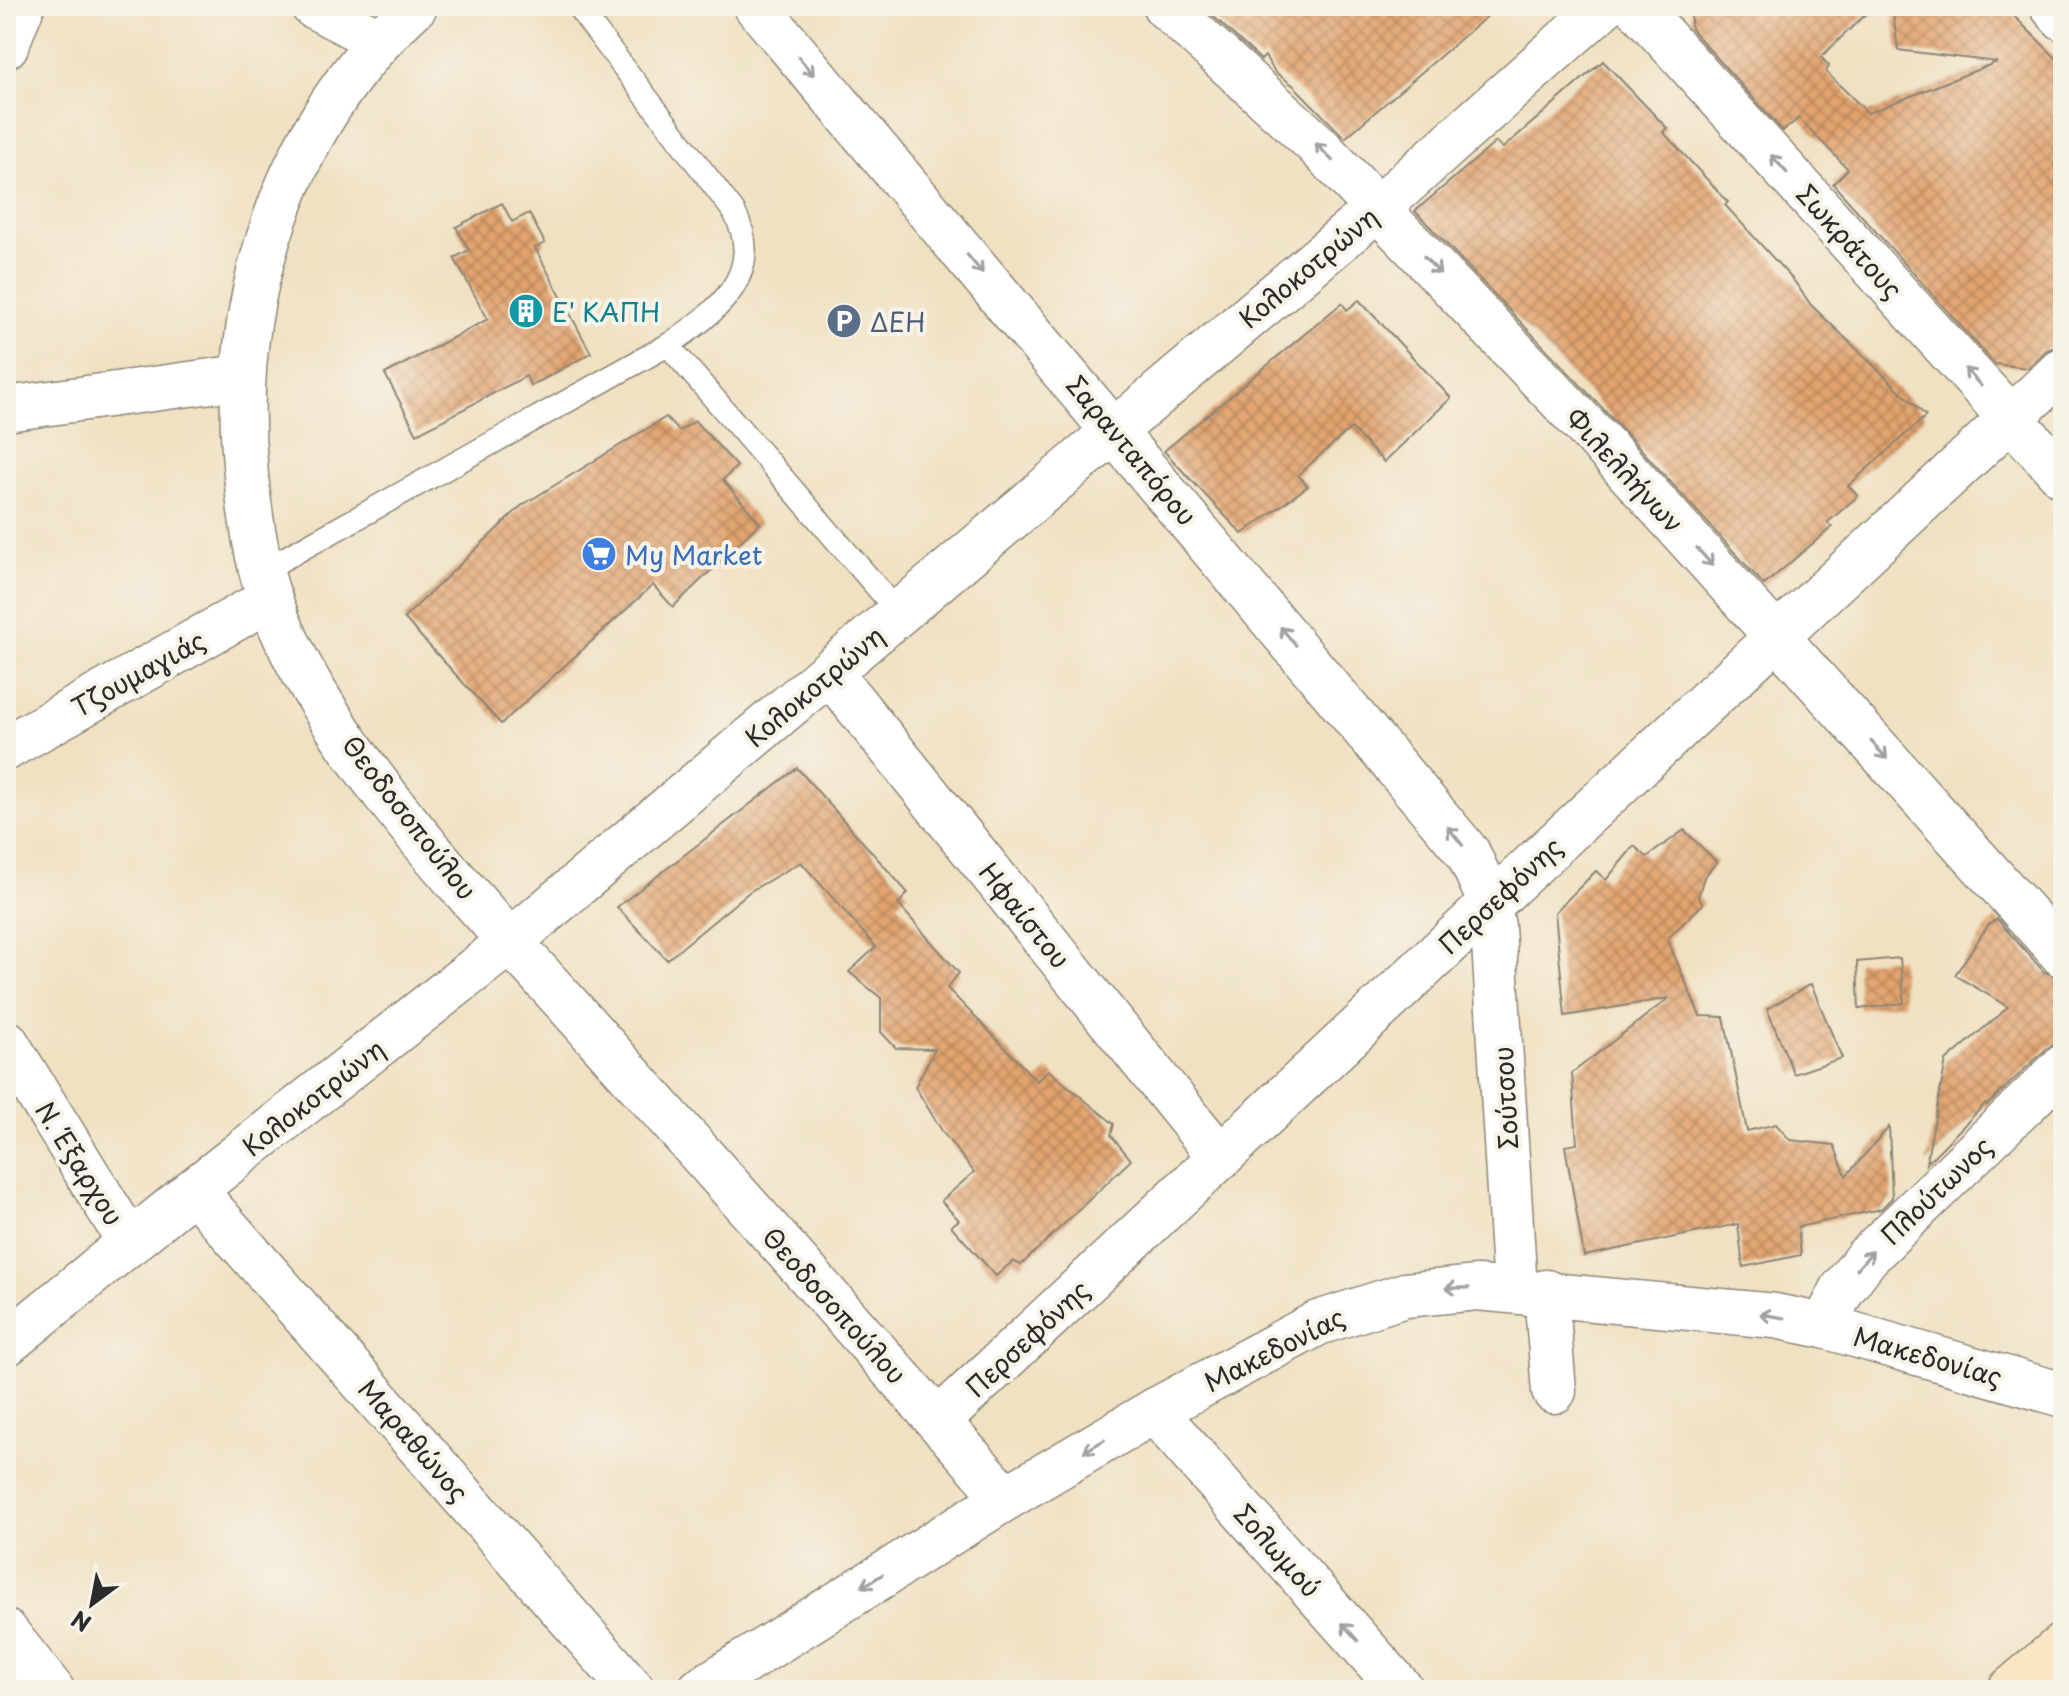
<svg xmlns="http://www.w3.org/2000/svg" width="2069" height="1696" font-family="'Playpen Sans',sans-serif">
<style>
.building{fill:url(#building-cross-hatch)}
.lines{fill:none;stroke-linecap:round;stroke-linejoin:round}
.service-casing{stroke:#8e8676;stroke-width:25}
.minor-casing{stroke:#8e8676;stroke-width:47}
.tertiary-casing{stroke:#8e8676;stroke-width:47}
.secondary-casing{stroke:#8e8676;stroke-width:47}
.service{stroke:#fff;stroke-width:22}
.minor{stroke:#fff;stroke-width:44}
.tertiary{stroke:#fff;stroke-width:44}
.secondary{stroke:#f9e7c3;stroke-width:44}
.oneway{stroke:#a0a0a0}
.labels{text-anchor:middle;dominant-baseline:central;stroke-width:8;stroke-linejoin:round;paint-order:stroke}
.street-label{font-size:26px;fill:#2b2b2b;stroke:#f7f3e8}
.culture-label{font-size:26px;fill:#0d838f;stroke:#f7f3e8;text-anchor:start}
.service-label{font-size:26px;fill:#4e5e75;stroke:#f7f3e8;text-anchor:start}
.shop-label{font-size:26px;fill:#366cbe;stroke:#f7f3e8;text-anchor:start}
</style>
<defs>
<pattern id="building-cross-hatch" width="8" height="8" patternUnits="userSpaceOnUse" patternTransform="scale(2)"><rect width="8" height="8" fill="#e3a46f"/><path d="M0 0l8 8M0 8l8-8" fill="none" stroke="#b8865b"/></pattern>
</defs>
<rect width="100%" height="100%" fill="#f7f3e8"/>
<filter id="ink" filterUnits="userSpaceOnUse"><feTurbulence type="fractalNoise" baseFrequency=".0125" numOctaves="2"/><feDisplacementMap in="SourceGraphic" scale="16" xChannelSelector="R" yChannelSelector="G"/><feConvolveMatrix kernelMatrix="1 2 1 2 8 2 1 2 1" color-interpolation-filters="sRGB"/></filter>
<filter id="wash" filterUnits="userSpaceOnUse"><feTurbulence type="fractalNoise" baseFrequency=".006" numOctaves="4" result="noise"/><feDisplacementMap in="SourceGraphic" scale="32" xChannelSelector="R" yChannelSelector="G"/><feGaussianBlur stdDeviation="1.8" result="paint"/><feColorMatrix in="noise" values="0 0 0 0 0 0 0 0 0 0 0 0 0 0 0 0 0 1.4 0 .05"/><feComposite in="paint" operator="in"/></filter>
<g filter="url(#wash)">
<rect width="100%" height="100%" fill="#f0e1c2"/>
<g id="blocks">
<!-- building -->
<g class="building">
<polygon points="1202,6 1499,6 1345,138 1294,86 1275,72 1265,56 1261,60"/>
<polygon points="1691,6 1874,6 1821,57 1829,66 1826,72 1868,113 1997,62 1898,50 1892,6 2004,6 2063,65 2063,345 2047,350 2028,368 1995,364 1833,184 1848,169 1799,118 1783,131 1700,39 1691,29"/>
<polygon points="1603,61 1667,128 1663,132 1728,202 1725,205 1794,281 1811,305 1926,416 1848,486 1858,496 1827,523 1832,527 1764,585 1629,436 1415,211 1496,142 1503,148"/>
<polygon points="502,203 512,222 529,213 545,243 535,248 591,353 531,386 526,376 417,434 385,374 488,319 454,258 469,250 456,227"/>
<polygon points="1359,300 1451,398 1384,462 1351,428 1298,475 1308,486 1242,534 1164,451 1342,303 1347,310"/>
<polygon points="666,417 679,431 695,421 737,466 723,480 760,523 673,607 653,585 501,724 404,618 521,506"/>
<polygon points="797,768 908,893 898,904 959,973 947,988 1037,1081 1048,1070 1114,1124 1111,1135 1131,1160 1021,1265 1013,1261 996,1276 951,1226 959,1220 941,1201 974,1172 944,1134 915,1087 935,1049 896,1048 881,1032 881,998 849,972 876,947 801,862 749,892 667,960 617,907"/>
<polygon points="1684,830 1717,862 1704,877 1698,897 1703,904 1667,939 1700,1016 1724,1017 1747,1131 1776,1124 1790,1140 1834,1145 1846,1176 1889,1127 1892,1198 1881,1209 1798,1227 1801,1255 1743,1267 1738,1224 1584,1256 1565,1146 1577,1144 1572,1073 1669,998 1565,1016 1555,912 1596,871 1606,880 1634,846 1647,857"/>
<polygon points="1997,919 2044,972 2063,979 2063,1039 2046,1049 1987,1105 1985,1104 1926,1164 1946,1061 2008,1007 1955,975 1989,924"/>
<polygon points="1900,958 1904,1003 1859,1009 1857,962"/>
<polygon points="1811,984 1842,1058 1794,1074 1767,1009"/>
</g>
</g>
</g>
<g filter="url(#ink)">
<use href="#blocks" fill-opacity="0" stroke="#8e8676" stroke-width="2"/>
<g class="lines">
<defs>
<g id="service">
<polyline points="668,345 899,613"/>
<path d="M 262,571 L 668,345 C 717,312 767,274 734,212 L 577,6"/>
</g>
<g id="minor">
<polyline points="313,6 378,40"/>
<path d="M 415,6 C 284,125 228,301 246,475 C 250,517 256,560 270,600 C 322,746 479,906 583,1022 C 724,1180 866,1339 1006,1498"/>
<polyline points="756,6 1468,853 1487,895 1493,927 1515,1290"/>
<polyline points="1165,6 1316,144 1611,453 2063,955"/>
<polyline points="1636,6 2063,476"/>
<polyline points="2052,6 2063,18"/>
<polyline points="6,46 22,6"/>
<polyline points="6,409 241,377"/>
<polyline points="830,673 1220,1157"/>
<polyline points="6,748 270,599"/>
<polyline points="6,1042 130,1243"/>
<polyline points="194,1190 633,1690"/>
<polyline points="1546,1292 1554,1391"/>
<polyline points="1824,1326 1842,1290 1866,1258 2063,1067"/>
<polyline points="6,1344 194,1190 511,941 1378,208 1604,6"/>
<polyline points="1154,1411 1402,1690"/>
<polyline points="938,1421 2063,369"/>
<polyline points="700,1690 1006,1498 1154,1411 1318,1323 1405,1295 1477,1288 1775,1316 1824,1326 2063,1395"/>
</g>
<polyline id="tertiary" points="6,1632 52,1690"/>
<polyline id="secondary" points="2010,1690 2063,1645"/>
</defs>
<!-- service casing -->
<use href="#service" class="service-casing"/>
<!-- minor casing -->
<use href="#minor" class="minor-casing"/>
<!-- tertiary casing -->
<use href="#tertiary" class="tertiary-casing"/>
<!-- secondary casing -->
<use href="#secondary" class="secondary-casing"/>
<!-- service -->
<use href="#service" class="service"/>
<!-- minor -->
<use href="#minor" class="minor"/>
<!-- tertiary -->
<use href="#tertiary" class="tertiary"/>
<!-- secondary -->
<use href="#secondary" class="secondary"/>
</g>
<!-- one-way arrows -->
<defs><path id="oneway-shaft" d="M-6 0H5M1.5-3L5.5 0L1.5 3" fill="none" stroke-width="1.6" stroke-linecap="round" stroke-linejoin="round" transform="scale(2)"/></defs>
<g class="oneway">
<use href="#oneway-shaft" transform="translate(806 66) rotate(50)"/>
<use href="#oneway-shaft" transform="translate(1324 152) rotate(-134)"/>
<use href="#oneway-shaft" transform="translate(1779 164) rotate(-132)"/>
<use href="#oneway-shaft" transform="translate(975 264) rotate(50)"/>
<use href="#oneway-shaft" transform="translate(1432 265) rotate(46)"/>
<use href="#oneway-shaft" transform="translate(1973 377) rotate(-132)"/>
<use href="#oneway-shaft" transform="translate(1705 557) rotate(48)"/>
<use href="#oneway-shaft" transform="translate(1288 636) rotate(-130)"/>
<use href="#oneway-shaft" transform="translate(1879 750) rotate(48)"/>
<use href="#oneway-shaft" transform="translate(1455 836) rotate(-129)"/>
<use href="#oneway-shaft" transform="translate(1865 1260) rotate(-49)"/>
<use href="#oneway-shaft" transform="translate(1457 1288) rotate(179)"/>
<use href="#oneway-shaft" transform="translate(1772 1316) rotate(-171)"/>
<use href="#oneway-shaft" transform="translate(1094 1446) rotate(149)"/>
<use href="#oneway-shaft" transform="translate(872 1581) rotate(148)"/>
<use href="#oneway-shaft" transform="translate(1350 1632) rotate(-132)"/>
</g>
</g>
<!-- icons -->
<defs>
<symbol id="building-disc" viewBox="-11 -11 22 22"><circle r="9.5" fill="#0f9aa8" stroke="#f7f3e8"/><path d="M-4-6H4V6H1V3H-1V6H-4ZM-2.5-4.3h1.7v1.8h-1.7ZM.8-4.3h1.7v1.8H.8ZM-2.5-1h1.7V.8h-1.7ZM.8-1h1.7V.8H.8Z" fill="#fff"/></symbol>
<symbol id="parking-disc" viewBox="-11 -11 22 22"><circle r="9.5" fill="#5c6f8a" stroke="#f7f3e8"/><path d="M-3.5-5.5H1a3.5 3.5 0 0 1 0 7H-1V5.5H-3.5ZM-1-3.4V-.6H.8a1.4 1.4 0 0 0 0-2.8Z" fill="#fff"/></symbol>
<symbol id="supermarket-disc" viewBox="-11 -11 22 22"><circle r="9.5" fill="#3f7fe0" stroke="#f7f3e8"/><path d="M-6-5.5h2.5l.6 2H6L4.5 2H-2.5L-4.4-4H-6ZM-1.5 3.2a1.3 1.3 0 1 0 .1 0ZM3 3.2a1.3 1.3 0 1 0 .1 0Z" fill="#fff"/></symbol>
</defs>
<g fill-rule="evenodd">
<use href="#building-disc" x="506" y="291" width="40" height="40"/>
<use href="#parking-disc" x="824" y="301" width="40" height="40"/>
<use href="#supermarket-disc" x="579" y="534" width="40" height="40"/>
</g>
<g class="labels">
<!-- street labels -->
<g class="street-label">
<text transform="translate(1850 241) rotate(48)">Σωκράτους</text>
<text transform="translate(1308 267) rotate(-40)">Κολοκοτρώνη</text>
<text transform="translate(1132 450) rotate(50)">Σαρανταπόρου</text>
<text transform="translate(1625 470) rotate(47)">Φιλελλήνων</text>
<text transform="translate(138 673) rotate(-29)">Τζουμαγιάς</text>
<text transform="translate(814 686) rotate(-40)">Κολοκοτρώνη</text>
<text transform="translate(410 817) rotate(52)">Θεοδοσοπούλου</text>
<text transform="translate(1500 895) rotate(-43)">Περσεφόνης</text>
<text transform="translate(1025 915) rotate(51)">Ηφαίστου</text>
<text transform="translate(313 1097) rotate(-38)">Κολοκοτρώνη</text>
<text transform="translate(1505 1098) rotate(-93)">Σούτσου</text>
<text transform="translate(80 1163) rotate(58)">Ν. Έξαρχου</text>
<text transform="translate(1936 1190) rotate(-44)">Πλούτωνος</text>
<text transform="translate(835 1305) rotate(48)">Θεοδοσοπούλου</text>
<text transform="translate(1027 1338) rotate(-43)">Περσεφόνης</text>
<text transform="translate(1274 1349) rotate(-27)">Μακεδονίας</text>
<text transform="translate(1928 1356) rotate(16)">Μακεδονίας</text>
<text transform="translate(414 1440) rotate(49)">Μαραθώνος</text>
<text transform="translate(1278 1550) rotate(48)">Σολωμού</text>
</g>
<!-- culture labels -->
<g class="culture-label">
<text x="552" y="311">Ε' ΚΑΠΗ</text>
</g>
<!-- service labels -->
<g class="service-label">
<text x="870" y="321">ΔΕΗ</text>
</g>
<!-- shop labels -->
<g class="shop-label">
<text x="625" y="554">My Market</text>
</g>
</g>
<!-- margin -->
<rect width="2069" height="1696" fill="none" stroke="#f7f3e8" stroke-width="32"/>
<!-- north arrow -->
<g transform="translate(92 1604) rotate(212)" stroke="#f7f3e8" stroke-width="6" paint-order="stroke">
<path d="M0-6L14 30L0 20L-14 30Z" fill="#2b2b2b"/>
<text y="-12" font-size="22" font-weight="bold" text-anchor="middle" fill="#2b2b2b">N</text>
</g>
</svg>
